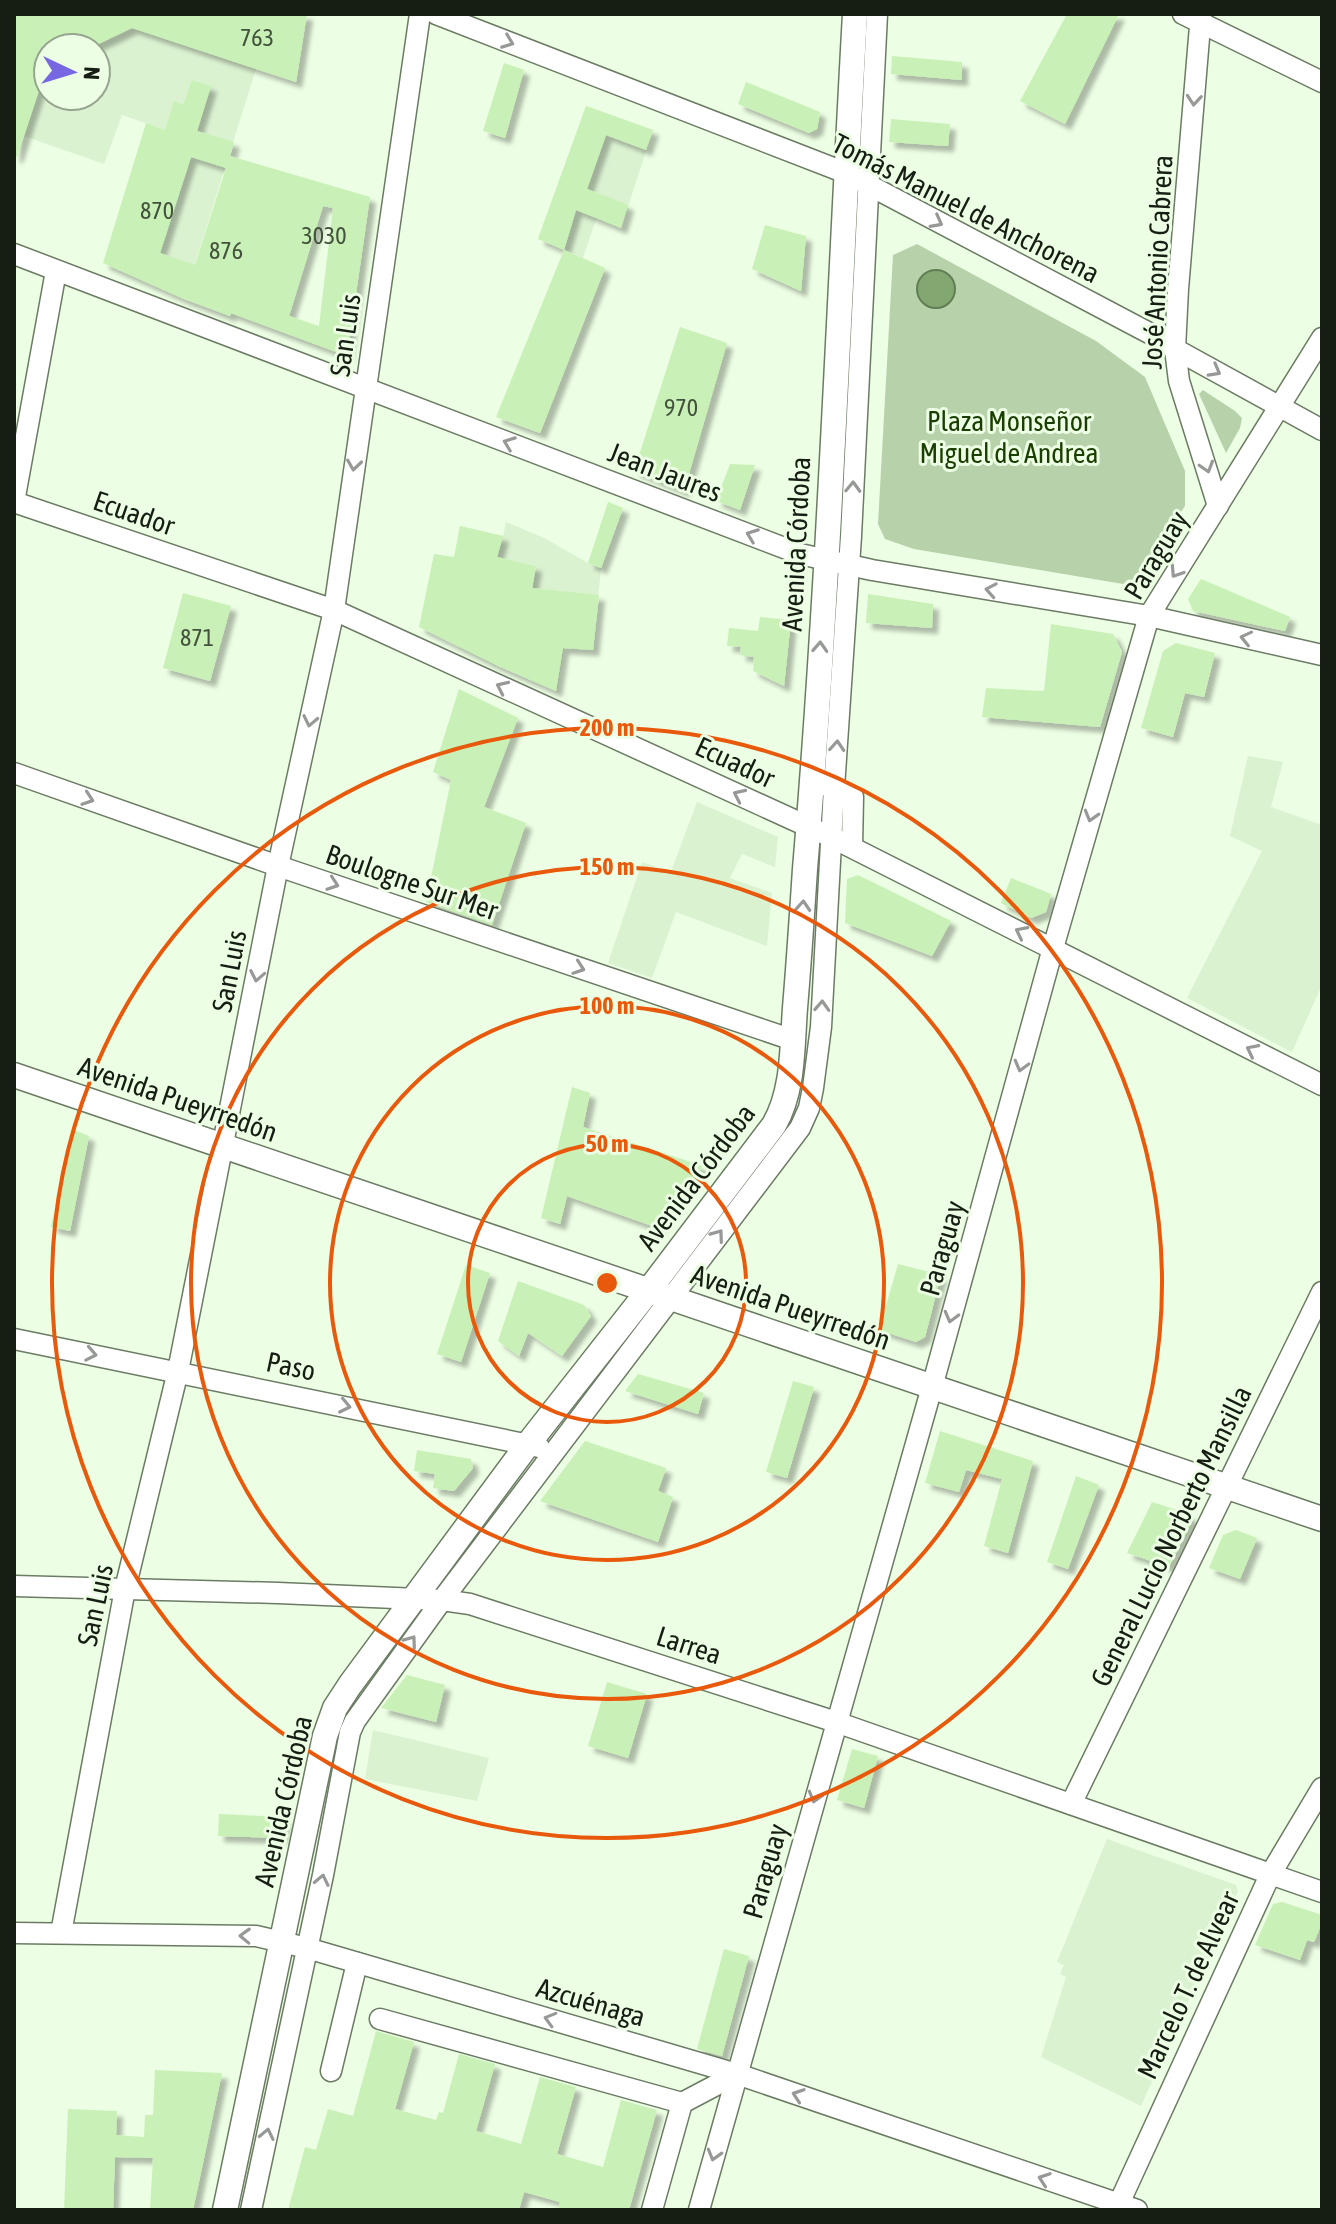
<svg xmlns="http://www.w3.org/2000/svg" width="1336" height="2224" font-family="'Asap Condensed',sans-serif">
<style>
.built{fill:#dbf2d1}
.green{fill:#b7d2aa}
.water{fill:#82a770;stroke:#627e54;stroke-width:2}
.building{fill:#c9f1b7;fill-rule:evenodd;filter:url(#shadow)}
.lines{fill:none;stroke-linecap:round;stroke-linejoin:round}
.minor-casing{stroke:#6b7b64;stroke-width:23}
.major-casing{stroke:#6b7b64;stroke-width:27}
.minor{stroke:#fff;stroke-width:20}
.major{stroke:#fff;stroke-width:24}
.oneway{stroke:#969995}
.ring{fill:none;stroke:#e8590c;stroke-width:4}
.labels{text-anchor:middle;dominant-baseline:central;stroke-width:6;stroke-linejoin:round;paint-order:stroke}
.number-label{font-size:24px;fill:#43523c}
.street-label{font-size:28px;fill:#161d13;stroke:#ecfee3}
.park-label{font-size:28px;fill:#1a3e01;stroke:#ecfee3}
.centre{fill:#e8590c;stroke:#ecfee3;stroke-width:4}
.ring-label{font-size:24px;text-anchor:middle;font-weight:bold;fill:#e8590c;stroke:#ecfee3;stroke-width:6;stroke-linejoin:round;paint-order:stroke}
</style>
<defs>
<filter id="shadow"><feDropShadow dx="6" dy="6" stdDeviation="2" flood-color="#0004"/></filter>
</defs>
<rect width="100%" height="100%" fill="#ecfee3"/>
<!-- built -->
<g class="built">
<polygon points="63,14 194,14 184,45 256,69 184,299 121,271 165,130 122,115 104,164 24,136 48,61 48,96 96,96 96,48 52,48"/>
<polygon points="586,106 653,130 621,228 596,219 583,258 538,239"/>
<polygon points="506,522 544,538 588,563 601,568 593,650 564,648 557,691 520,675 536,566 518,562 497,666 459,648 475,555 456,550 460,526 503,536"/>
<polygon points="1248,756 1283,762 1271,807 1322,825 1322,985 1292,1052 1187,998 1262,851 1230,836"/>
<polygon points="697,802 778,837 775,867 742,854 730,878 772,893 767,946 676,912 652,978 608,963 642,862 671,872"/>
<polygon points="373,1730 489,1758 477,1801 365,1779"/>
<polygon points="1107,1839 1236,1885 1238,1891 1141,2106 1041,2057 1066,1977 1060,1974 1064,1965 1057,1962"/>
</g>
<!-- green -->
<g class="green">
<polygon points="917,244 1096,341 1145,377 1185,471 1185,506 1137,578 1123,584 914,549 885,539 878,524 893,255"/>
<polygon points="1203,390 1235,411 1242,418 1240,428 1226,453 1199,394"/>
</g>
<!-- water -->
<circle class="water" cx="936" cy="289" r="19"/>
<!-- building -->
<g class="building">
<polygon points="14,14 307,14 296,82 132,28 90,48 48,48 48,68 46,69 17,157 14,157"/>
<polygon points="1067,14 1119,14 1065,124 1020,101"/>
<polygon points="892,56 962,62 962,80 891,74"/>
<polygon points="504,63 524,70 505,138 483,131"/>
<path d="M 192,80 L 211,86 L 197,131 L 234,142 L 230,156 L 370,197 L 347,356 L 231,313 L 230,316 L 184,299 L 103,263 L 146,123 L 165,130 L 174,101 L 183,105 ZM 191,157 L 226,168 L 195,265 L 160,253 ZM 323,206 L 333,208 L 319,326 L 289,316 Z"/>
<polygon points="746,82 820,112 817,129 809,133 738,104"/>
<polygon points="586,106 653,130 646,150 606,135 587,189 628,205 621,228 576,210 564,250 538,239"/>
<polygon points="891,119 950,124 948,146 889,142"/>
<polygon points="765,225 806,236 801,291 752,269"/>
<polygon points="564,250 605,268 540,433 496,417"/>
<polygon points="680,327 727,343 684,491 634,471"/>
<polygon points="730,464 755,465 740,510 716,501"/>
<polygon points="608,502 623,508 601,568 588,563"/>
<polygon points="460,526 503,536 497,557 536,566 532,588 599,595 593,650 563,648 556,691 496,665 419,627 434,554 454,557"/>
<polygon points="1201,579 1290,617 1285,631 1193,611 1188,599"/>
<polygon points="183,593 231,606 210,681 163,668"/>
<polygon points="868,594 933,604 932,628 866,623"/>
<polygon points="760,617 791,620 784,686 753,671 754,657 740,655 741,647 727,646 729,628 758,631"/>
<polygon points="1051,624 1113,634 1122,652 1100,727 982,717 986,688 1044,691"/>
<polygon points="1176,643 1215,653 1204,697 1185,693 1173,737 1141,728 1163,651"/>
<polygon points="459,689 518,718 484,807 526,823 492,925 426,902 451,780 433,772"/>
<polygon points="858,875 951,921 932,956 845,923 847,879"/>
<polygon points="1011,878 1051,894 1046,912 1031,918 1001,903"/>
<polygon points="572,1087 590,1093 583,1127 703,1166 658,1228 567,1196 560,1224 541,1218"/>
<polygon points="71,1129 89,1136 70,1231 51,1227"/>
<polygon points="898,1264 941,1275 925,1337 916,1342 879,1330"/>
<polygon points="466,1265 490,1273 461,1362 437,1354"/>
<polygon points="518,1281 584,1305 591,1316 562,1356 528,1333 519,1356 498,1341"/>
<polygon points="638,1374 704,1393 698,1414 625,1391"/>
<polygon points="793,1381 814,1387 787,1478 766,1472"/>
<polygon points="940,1431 1033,1461 1008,1553 984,1546 1002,1479 966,1470 959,1492 925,1483"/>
<polygon points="585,1441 666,1468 658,1491 673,1497 658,1542 540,1501"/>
<polygon points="417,1450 471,1459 473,1468 454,1491 433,1488 435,1474 414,1471"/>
<polygon points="1076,1476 1099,1485 1068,1569 1047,1562"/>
<polygon points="1152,1502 1189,1514 1192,1521 1169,1567 1127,1553"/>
<polygon points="1236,1530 1257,1538 1240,1579 1209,1568 1223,1535"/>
<polygon points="407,1675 445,1685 436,1722 381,1708"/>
<polygon points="607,1682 647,1694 628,1758 588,1746"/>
<polygon points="852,1749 878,1756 864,1808 837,1800"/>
<polygon points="219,1814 285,1817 281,1838 218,1836"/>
<polygon points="1282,1902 1322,1915 1322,1923 1314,1942 1307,1940 1300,1960 1255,1945 1273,1904"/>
<polygon points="724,1949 749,1956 722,2056 697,2049"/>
<polygon points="376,2031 414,2042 395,2109 436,2120 439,2112 443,2113 459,2054 495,2064 476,2131 521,2144 540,2077 576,2087 557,2154 603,2167 621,2100 657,2110 629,2210 558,2210 560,2202 524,2192 519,2210 288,2210 305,2147 316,2150 328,2109 353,2116"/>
<polygon points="155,2070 222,2073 193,2210 150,2210 153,2158 115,2157 113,2210 64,2210 68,2109 117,2111 116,2135 144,2137 145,2115 153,2115"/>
</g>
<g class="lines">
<defs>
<g id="minor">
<polyline points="436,14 846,173 1151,334 1175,349 1322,430"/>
<polyline points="1183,14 1322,82"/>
<polyline points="1201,14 1178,289 1175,349 1179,381 1218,506"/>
<polyline points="14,254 800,554 872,570 1149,616 1322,655"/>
<polyline points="14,502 334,610 831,837 1322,1085"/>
<polyline points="14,502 56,271"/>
<polyline points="14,773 278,866 793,1040"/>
<polyline points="823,784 853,797 852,847"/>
<polyline points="14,1339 539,1447"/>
<polyline points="14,1586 278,1593 442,1600 470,1604 836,1722 1322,1892"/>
<polyline points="1071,1804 1322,1292"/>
<polyline points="14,1933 256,1936 307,1948 737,2074 1137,2210"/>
<polyline points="61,1933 125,1589 178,1371 278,866 334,610 420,14"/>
<polyline points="380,2019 682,2103"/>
<polyline points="331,2071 357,1963"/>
<polyline points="251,2210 323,1875 350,1732 355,1721 442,1600 800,1128 809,1108 813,1088 821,1027 834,788 851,536 877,14"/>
<polyline points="652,2210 682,2103 737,2074"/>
<polyline points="699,2210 932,1387 1053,948 1149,616 1322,338"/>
<polyline points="1116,2210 1270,1875 1322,1788"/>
</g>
<g id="major">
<polyline points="14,1075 1322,1519"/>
<path d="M 225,2210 L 325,1736 L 335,1708 L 350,1685 L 528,1444 L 649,1290 L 774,1125 C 794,1090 792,1047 795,1008 C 799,961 802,915 805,869 C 829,585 839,299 855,14"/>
</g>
</defs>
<!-- minor casing -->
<use href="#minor" class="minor-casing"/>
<!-- major casing -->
<use href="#major" class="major-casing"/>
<!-- minor -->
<use href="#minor" class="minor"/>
<!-- major -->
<use href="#major" class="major"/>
</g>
<!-- one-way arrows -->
<defs><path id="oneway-chevron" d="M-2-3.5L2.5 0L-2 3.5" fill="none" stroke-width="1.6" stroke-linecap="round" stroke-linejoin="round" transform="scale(2)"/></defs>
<g class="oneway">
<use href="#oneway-chevron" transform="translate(508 42) rotate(21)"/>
<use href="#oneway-chevron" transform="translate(1194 100) rotate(95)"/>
<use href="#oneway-chevron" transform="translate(937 222) rotate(28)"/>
<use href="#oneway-chevron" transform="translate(1215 371) rotate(29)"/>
<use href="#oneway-chevron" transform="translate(509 443) rotate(-159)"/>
<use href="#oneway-chevron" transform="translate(354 465) rotate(98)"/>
<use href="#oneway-chevron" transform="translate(1207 467) rotate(73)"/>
<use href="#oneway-chevron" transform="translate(853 487) rotate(-88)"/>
<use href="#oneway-chevron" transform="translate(752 535) rotate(-159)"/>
<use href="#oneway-chevron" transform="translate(1176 572) rotate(123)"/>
<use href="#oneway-chevron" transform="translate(991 590) rotate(-170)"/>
<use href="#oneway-chevron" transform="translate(1246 638) rotate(-167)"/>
<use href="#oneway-chevron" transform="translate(820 647) rotate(-87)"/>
<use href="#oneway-chevron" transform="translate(502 687) rotate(-155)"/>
<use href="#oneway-chevron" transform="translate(310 721) rotate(102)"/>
<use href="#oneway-chevron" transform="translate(837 746) rotate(-86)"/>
<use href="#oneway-chevron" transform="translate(739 795) rotate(-155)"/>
<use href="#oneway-chevron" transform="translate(88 799) rotate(19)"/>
<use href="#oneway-chevron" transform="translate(1091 816) rotate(106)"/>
<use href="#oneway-chevron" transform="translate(333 884) rotate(19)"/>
<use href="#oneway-chevron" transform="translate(803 906) rotate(-86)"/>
<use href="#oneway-chevron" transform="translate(1021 932) rotate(-153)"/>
<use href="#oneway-chevron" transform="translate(579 968) rotate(19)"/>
<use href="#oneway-chevron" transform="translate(257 976) rotate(101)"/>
<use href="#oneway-chevron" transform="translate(822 1006) rotate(-87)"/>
<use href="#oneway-chevron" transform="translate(1252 1050) rotate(-153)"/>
<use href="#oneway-chevron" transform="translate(1021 1066) rotate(105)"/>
<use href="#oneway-chevron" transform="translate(718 1235) rotate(-54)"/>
<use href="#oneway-chevron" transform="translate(951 1317) rotate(105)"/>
<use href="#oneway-chevron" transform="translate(91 1354) rotate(11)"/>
<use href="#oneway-chevron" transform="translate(345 1406) rotate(12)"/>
<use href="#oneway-chevron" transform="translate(411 1641) rotate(-54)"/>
<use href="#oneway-chevron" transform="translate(815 1797) rotate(106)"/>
<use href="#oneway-chevron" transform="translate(322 1880) rotate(-78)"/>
<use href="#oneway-chevron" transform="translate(245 1936) rotate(-178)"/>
<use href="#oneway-chevron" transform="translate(550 2019) rotate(-164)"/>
<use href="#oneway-chevron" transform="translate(798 2095) rotate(-161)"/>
<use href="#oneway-chevron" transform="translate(267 2134) rotate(-78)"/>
<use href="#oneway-chevron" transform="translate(714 2155) rotate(106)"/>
<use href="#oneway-chevron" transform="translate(1044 2179) rotate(-161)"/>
</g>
<!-- distance rings -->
<g class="ring">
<circle cx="607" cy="1283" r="139"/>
<circle cx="607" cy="1283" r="277"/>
<circle cx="607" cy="1283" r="416"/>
<circle cx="607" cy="1283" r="555"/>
</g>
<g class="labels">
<!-- number labels -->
<g class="number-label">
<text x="257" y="37">763</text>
<text x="157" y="210">870</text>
<text x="324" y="235">3030</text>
<text x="226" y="250">876</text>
<text x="681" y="407">970</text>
<text x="197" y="637">871</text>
</g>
<!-- street labels -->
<g class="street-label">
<text transform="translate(966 208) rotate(27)">Tomás Manuel de Anchorena</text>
<text transform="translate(1157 262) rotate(-87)">José Antonio Cabrera</text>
<text transform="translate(345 335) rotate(-82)">San Luis</text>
<text transform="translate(665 472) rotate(21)">Jean Jaures</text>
<text transform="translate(134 513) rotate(19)">Ecuador</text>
<text transform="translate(796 544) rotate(-87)">Avenida Córdoba</text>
<text transform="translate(1156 555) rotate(-59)">Paraguay</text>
<text transform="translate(735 762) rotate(25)">Ecuador</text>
<text transform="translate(412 882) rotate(19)">Boulogne Sur Mer</text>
<text transform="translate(229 971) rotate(-79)">San Luis</text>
<text transform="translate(178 1099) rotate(19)">Avenida Pueyrredón</text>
<text transform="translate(696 1177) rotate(-53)">Avenida Córdoba</text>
<text transform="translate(942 1248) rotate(-74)">Paraguay</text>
<text transform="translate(791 1307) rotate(19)">Avenida Pueyrredón</text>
<text transform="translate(291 1366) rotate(12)">Paso</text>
<text transform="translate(1171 1536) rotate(-64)">General Lucio Norberto Mansilla</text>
<text transform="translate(95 1605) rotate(-78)">San Luis</text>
<text transform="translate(689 1645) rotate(18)">Larrea</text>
<text transform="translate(283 1801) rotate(-77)">Avenida Córdoba</text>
<text transform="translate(765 1871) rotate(-74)">Paraguay</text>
<text transform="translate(1188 1985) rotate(-65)">Marcelo T. de Alvear</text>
<text transform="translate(591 2002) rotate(16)">Azcuénaga</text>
</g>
<!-- park labels -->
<g class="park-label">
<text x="1009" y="421">Plaza Monseñor<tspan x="1009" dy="32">Miguel de Andrea</tspan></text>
</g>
</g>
<circle cx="607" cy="1283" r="12" class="centre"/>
<g class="ring-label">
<text x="607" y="736">200 m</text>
<text x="607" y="875">150 m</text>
<text x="607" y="1014">100 m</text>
<text x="607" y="1152">50 m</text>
</g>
<!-- border -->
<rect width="1336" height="2224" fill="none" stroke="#161d13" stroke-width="32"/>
<!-- north arrow -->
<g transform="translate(72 72) rotate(94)"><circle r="38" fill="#ecfee3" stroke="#96a490" stroke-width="2"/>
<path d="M0-6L14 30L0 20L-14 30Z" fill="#7867e2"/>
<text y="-12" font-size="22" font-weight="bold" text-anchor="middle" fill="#161d13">N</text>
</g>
</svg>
